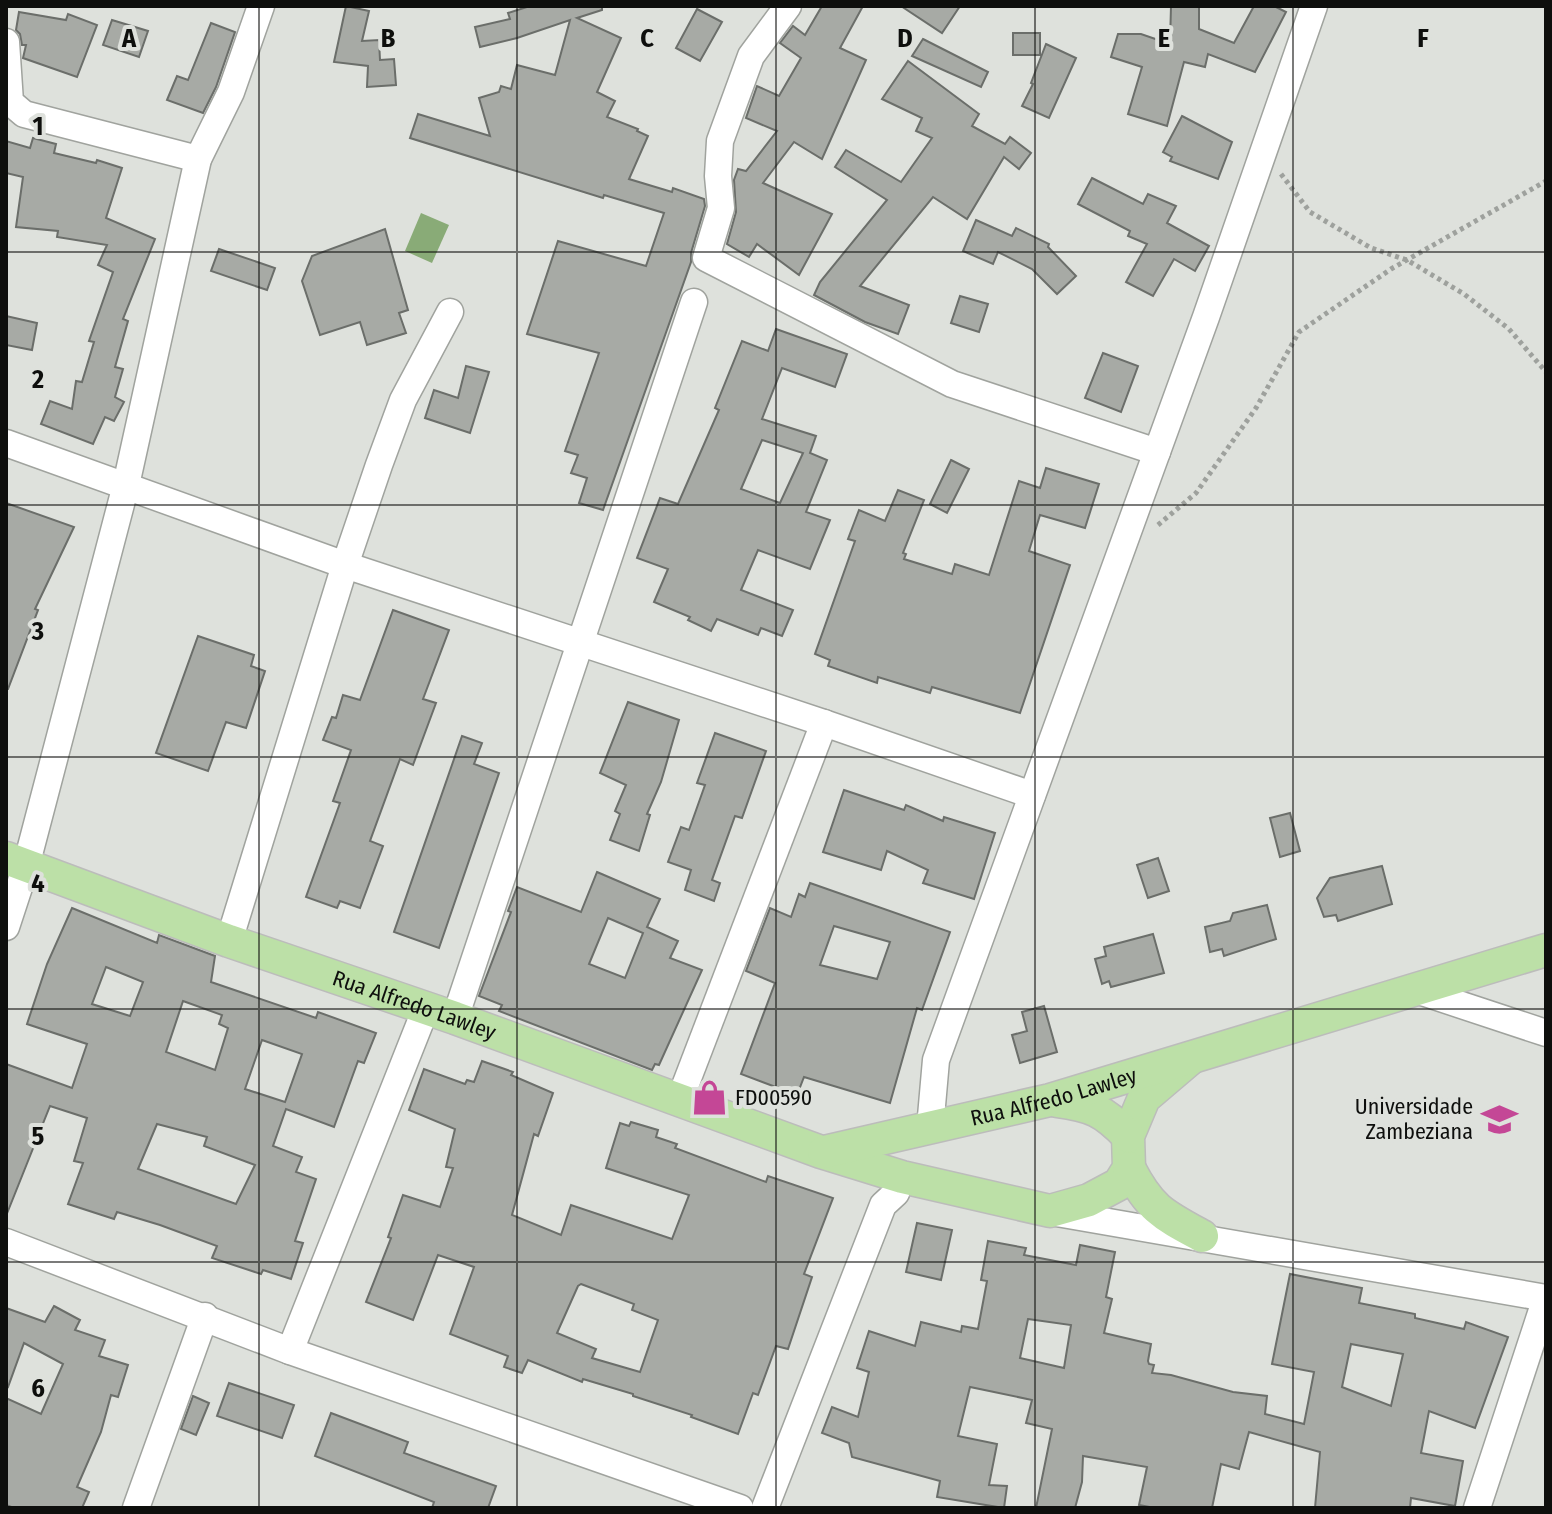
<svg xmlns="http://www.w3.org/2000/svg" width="1552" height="1514" font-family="'Fira Sans Condensed',sans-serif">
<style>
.water{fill:#89ab77}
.building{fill:#a7aaa5;stroke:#6b6e6a;stroke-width:2;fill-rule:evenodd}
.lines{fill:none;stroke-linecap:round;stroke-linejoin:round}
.minor-casing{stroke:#a0a39e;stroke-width:29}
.major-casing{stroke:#bcbcbb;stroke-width:35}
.path{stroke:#9ea19d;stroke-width:5;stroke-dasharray:4 4;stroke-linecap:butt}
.minor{stroke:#fff;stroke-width:26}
.major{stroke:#bce0a7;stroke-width:32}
.grid{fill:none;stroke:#0e0f0d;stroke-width:2;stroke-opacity:0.55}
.labels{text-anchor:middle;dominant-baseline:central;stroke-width:8;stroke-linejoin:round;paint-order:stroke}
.street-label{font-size:22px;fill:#0e0f0d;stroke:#dee1dc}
.poi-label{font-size:22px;fill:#0e0f0d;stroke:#dee1dc;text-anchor:start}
.grid-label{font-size:26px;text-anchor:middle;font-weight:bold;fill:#0e0f0d;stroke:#dee1dc;stroke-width:8;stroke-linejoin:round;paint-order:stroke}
</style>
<rect width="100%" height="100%" fill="#dee1dc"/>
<!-- water -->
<polygon class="water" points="421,213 449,225 432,263 405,251"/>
<!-- building -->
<g class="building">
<polygon points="346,6 369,11 362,41 379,40 380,60 394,59 396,85 367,87 368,66 334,62"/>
<polygon points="530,6 602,6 602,10 577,18 621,38 597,92 615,101 607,117 638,129 637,131 648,136 629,179 672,192 673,188 704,199 705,206 691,253 691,262 603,510 579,503 587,478 571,473 578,455 565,451 599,353 527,334 558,241 646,266 664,213 604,195 603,198 410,138 418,114 490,136 479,98 499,92 501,86 511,89 517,65 555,75 570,20 517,38 480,47 475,27 510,19 508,13"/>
<polygon points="822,6 863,6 840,48 866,60 822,159 794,142 763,183 832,214 799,275 757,244 749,257 727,244 736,212 734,180 738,169 746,171 777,131 746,118 757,86 779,96 801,58 780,43 793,26 805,35"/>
<polygon points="901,6 960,6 942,33"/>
<polygon points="1171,6 1199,6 1199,29 1234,43 1254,6 1274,6 1286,12 1255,72 1208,54 1205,67 1184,62 1167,126 1128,114 1142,67 1111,57 1118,34 1141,34 1170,44"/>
<polygon points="697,9 722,22 700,61 676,48"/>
<polygon points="19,12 66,20 68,14 97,25 77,77 23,58 26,45 22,45 20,34 16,30"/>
<polygon points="112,20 148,31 139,57 103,45"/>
<polygon points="211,23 235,32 216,87 203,113 167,100 177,76 188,80"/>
<rect x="1013" y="33" width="27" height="22"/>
<polygon points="923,39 988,72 981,87 912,56"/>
<polygon points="1046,44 1076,58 1049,118 1022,106 1033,84 1031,83"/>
<polygon points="908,61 979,114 972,126 1005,144 1010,137 1031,153 1019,169 1004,157 967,219 933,197 860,286 909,305 898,334 865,322 814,295 820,282 887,200 835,167 846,150 901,182 932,138 916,131 922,118 882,99"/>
<polygon points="1182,116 1232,142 1218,179 1170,161 1172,157 1163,152"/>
<polygon points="33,138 56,144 54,153 96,163 97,160 122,168 106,218 155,239 123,319 128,321 115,367 123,369 115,397 124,402 114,421 105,417 93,444 41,424 50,401 72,409 76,381 82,382 94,342 89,341 113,272 98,265 107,245 57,237 58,231 16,227 23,177 6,173 6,141 30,148"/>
<polygon points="1092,178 1143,204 1148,194 1176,206 1167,223 1209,246 1195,271 1174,259 1153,296 1126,282 1147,244 1128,236 1130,231 1078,204"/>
<polygon points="976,220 1012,236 1016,228 1049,244 1048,247 1076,276 1057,294 1032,269 998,252 993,264 963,251"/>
<polygon points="385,229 408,310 399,313 406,333 367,345 360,322 320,335 302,281 312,256"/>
<polygon points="219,249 275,268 267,290 211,271"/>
<polygon points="960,296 988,304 979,332 951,323"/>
<polygon points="6,316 37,323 32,350 6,345"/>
<path d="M 776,329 L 847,354 L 835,387 L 782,368 L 762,419 L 816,436 L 810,453 L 827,460 L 806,512 L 830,520 L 810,569 L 758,550 L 741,590 L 793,610 L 782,636 L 761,628 L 758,635 L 717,619 L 711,631 L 688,620 L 690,617 L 654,602 L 668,569 L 637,558 L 660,498 L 678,504 L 719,410 L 715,408 L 742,341 L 768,351 ZM 762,440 L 803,453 L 780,503 L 741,489 Z"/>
<polygon points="1103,353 1138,366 1121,412 1085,398"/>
<polygon points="466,366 489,372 470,433 425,418 434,390 458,398"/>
<polygon points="951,460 969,469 947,513 930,504"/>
<polygon points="1046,468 1099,484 1085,528 1040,515 1029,551 1070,565 1020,713 932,687 930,693 878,677 877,683 828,666 830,660 815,654 855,541 848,539 859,510 885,521 898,490 924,500 903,553 906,554 904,559 952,574 955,564 989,575 1019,481 1040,488"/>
<polygon points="6,503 74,527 35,609 38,610 8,689 6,689"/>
<polygon points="393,610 449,630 423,699 436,703 413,765 400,759 370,841 383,846 360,908 340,901 337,908 306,897 340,803 333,801 351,750 323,740 332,717 336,718 343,695 360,700"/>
<polygon points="198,636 254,655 251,666 265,671 246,728 226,722 208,771 156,753"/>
<polygon points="628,702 679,720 661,782 647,814 650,815 639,851 610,840 620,814 615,811 626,785 600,773"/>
<polygon points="715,733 766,751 742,818 735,816 712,880 720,883 714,901 685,890 691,870 668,862 681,827 689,830 705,785 697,783"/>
<polygon points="462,736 482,743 474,764 499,773 439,948 394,932"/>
<polygon points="844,790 904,810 906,805 943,821 944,817 995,833 974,899 923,883 928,870 887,851 881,870 823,852"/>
<polygon points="1290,813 1300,851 1280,857 1270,818"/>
<polygon points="1158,858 1169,891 1148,898 1137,865"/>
<polygon points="1382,866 1392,904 1338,921 1336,915 1324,917 1317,898 1330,878"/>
<path d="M 597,872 L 660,899 L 647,927 L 678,941 L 670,958 L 702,970 L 659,1065 L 655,1064 L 652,1070 L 499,1011 L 502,1005 L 479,996 L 511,912 L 508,911 L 517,887 L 581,912 ZM 608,918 L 643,933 L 625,978 L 589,964 Z"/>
<path d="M 810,883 L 950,932 L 922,1010 L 917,1008 L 890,1103 L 804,1077 L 797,1095 L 741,1074 L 775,983 L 746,971 L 770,908 L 791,917 L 799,894 L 805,897 ZM 834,926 L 890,942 L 877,979 L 820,965 Z"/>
<polygon points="1267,905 1276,939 1224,956 1222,949 1210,952 1205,927 1230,921 1233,913"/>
<path d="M 72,908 L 157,943 L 159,935 L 215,956 L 211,982 L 316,1018 L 318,1012 L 376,1033 L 364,1063 L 358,1061 L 334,1127 L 286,1109 L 273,1146 L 302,1157 L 296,1172 L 316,1179 L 295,1241 L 303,1243 L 291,1279 L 263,1270 L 261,1274 L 212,1258 L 217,1246 L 160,1225 L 117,1212 L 114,1219 L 68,1204 L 83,1163 L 74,1161 L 87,1118 L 50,1106 L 6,1216 L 6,1064 L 72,1088 L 87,1044 L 27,1024 L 47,964 ZM 106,967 L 143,982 L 130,1016 L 92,1004 ZM 183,1001 L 222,1015 L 219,1024 L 228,1028 L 215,1070 L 166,1052 ZM 262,1040 L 302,1054 L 285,1102 L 245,1089 ZM 157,1124 L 207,1137 L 204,1146 L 255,1165 L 236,1204 L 138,1169 Z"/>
<polygon points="1153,934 1164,973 1111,987 1109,981 1102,984 1095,959 1106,956 1104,947"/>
<polygon points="1044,1006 1057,1052 1020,1063 1012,1035 1027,1031 1022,1012"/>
<path d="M 482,1061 L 513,1072 L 511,1075 L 553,1093 L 538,1136 L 534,1134 L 512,1215 L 561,1235 L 571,1205 L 672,1239 L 689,1195 L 606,1168 L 620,1123 L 629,1126 L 631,1122 L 658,1130 L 656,1137 L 677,1144 L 675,1148 L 766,1182 L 768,1176 L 833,1198 L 804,1274 L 812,1277 L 788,1349 L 776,1346 L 758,1395 L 753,1393 L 738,1434 L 691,1417 L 692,1415 L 633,1396 L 633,1394 L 583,1379 L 582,1382 L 528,1360 L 522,1373 L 504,1367 L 508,1356 L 450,1334 L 474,1267 L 438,1255 L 413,1320 L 366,1302 L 391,1238 L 388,1237 L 403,1195 L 440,1207 L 453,1168 L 446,1167 L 455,1129 L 409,1110 L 424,1069 L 465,1084 L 467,1080 L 474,1082 ZM 581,1284 L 634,1304 L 632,1310 L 658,1320 L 640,1372 L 592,1358 L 596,1349 L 557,1333 L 578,1286 Z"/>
<polygon points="917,1223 952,1230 941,1280 906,1272"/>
<path d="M 988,1241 L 1026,1248 L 1024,1255 L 1076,1265 L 1080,1245 L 1115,1252 L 1106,1297 L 1112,1299 L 1104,1333 L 1151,1344 L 1148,1361 L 1149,1364 L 1154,1365 L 1152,1373 L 1171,1375 L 1233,1392 L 1267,1396 L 1265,1414 L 1304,1424 L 1314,1372 L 1272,1364 L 1290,1274 L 1362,1288 L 1359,1303 L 1415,1314 L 1415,1318 L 1464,1329 L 1466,1322 L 1508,1337 L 1475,1428 L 1429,1411 L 1421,1453 L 1463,1461 L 1455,1506 L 1411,1498 L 1410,1508 L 1315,1508 L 1320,1452 L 1249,1432 L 1239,1469 L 1221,1464 L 1212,1508 L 1155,1508 L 1139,1505 L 1147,1467 L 1083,1456 L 1082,1482 L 1075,1508 L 1036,1508 L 1052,1429 L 1026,1423 L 1032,1400 L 970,1387 L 958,1436 L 997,1444 L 989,1485 L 1007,1486 L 1004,1508 L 937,1497 L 940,1481 L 852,1457 L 849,1443 L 822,1433 L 832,1407 L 858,1417 L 869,1372 L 857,1368 L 869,1331 L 915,1346 L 921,1322 L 961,1332 L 962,1326 L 978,1329 L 987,1281 L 981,1280 ZM 1028,1319 L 1071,1325 L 1064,1368 L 1020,1358 ZM 1351,1344 L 1403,1354 L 1391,1406 L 1342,1387 Z"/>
<polygon points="54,1306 80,1320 75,1330 105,1340 99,1356 128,1365 118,1397 111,1395 101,1432 77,1487 89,1492 82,1508 14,1508 6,1505 6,1398 41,1414 63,1364 24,1343 8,1387 6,1386 6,1308 45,1322"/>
<polygon points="229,1383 294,1405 282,1438 217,1416"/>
<polygon points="193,1396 209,1403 196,1435 181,1429"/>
<polygon points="331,1413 408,1442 404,1453 496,1486 488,1508 432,1508 434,1502 315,1456"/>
</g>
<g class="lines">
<defs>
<g id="minor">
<polyline points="788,6 751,56 720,141 718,176 721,208 706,258 952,384 1157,452"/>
<polyline points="6,42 10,102 24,114 198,159"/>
<polyline points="6,443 345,565 824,723 1032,795"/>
<polyline points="6,927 26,866 126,485 198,159 231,92 261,6"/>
<polyline points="229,941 345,565 379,465 403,400 450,312"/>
<polyline points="1416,990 1546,1033"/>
<polyline points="455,1018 694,302"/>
<polyline points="680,1099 824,723"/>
<polyline points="930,1128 936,1060 1206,317 1314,6"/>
<polyline points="1051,1212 1546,1298 1477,1508"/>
<polyline points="6,1242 290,1351 740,1508"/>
<polyline points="290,1351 426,1008"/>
<polyline points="136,1508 205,1316"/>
<polyline points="765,1508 883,1205 896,1193 902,1177"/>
</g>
<g id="major">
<path id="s1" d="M 6,858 L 229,941 L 455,1018 L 821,1152 L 902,1177 L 1050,1211 L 1089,1200 L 1119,1184 L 1129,1168 L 1128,1136 L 1144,1098 L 1191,1058"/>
<path d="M 1057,1101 C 1092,1106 1103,1110 1128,1136"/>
<path id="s2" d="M 824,1152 L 1050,1100 L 1546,950"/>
<path d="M 1129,1168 C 1150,1209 1163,1215 1202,1236"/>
</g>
</defs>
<!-- minor casing -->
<use href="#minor" class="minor-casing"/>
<!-- major casing -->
<use href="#major" class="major-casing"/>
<!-- path -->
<g class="path">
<polyline points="1281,174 1310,212 1371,248 1407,260 1464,294 1509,329 1546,372"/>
<polyline points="1158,525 1196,493 1256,408 1299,332 1391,269 1546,181"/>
</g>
<!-- minor -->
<use href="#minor" class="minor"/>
<!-- major -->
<use href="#major" class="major"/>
</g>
<!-- grid -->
<path class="grid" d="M 259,6 L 259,1508M 517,6 L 517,1508M 776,6 L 776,1508M 1035,6 L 1035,1508M 1293,6 L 1293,1508M 6,252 L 1546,252M 6,505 L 1546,505M 6,757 L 1546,757M 6,1009 L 1546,1009M 6,1262 L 1546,1262"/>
<!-- icons -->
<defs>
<symbol id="shop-bare" viewBox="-9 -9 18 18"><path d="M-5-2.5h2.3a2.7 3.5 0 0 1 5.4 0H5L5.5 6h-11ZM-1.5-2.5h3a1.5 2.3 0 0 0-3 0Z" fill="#c44796" stroke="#dee1dc" stroke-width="2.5" paint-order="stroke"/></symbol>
<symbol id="university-bare" viewBox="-9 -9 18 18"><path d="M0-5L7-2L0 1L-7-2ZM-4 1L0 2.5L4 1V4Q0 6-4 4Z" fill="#c44796" stroke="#dee1dc" stroke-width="2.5" paint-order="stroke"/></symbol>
</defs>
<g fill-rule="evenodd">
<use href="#shop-bare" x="684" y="1072" width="51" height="51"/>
<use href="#university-bare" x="1474" y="1094" width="51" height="51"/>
</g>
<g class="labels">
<!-- street labels -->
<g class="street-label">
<text stroke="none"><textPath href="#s1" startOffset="434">Rua Alfredo Lawley</textPath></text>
<text stroke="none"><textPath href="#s2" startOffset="236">Rua Alfredo Lawley</textPath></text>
</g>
<!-- poi labels -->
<g class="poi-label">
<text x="735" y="1097">FD00590</text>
<text x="1473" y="1106" text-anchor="end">Universidade<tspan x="1473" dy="25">Zambeziana</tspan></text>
</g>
</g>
<g class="grid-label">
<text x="129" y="47">A</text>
<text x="388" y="47">B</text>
<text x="647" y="47">C</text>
<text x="905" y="47">D</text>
<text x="1164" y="47">E</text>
<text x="1423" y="47">F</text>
<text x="38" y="135">1</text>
<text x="38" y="388">2</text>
<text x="38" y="640">3</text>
<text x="38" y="892">4</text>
<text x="38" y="1145">5</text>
<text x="38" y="1397">6</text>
</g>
<!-- border -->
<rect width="1552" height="1514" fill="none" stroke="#0e0f0d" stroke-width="16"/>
</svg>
